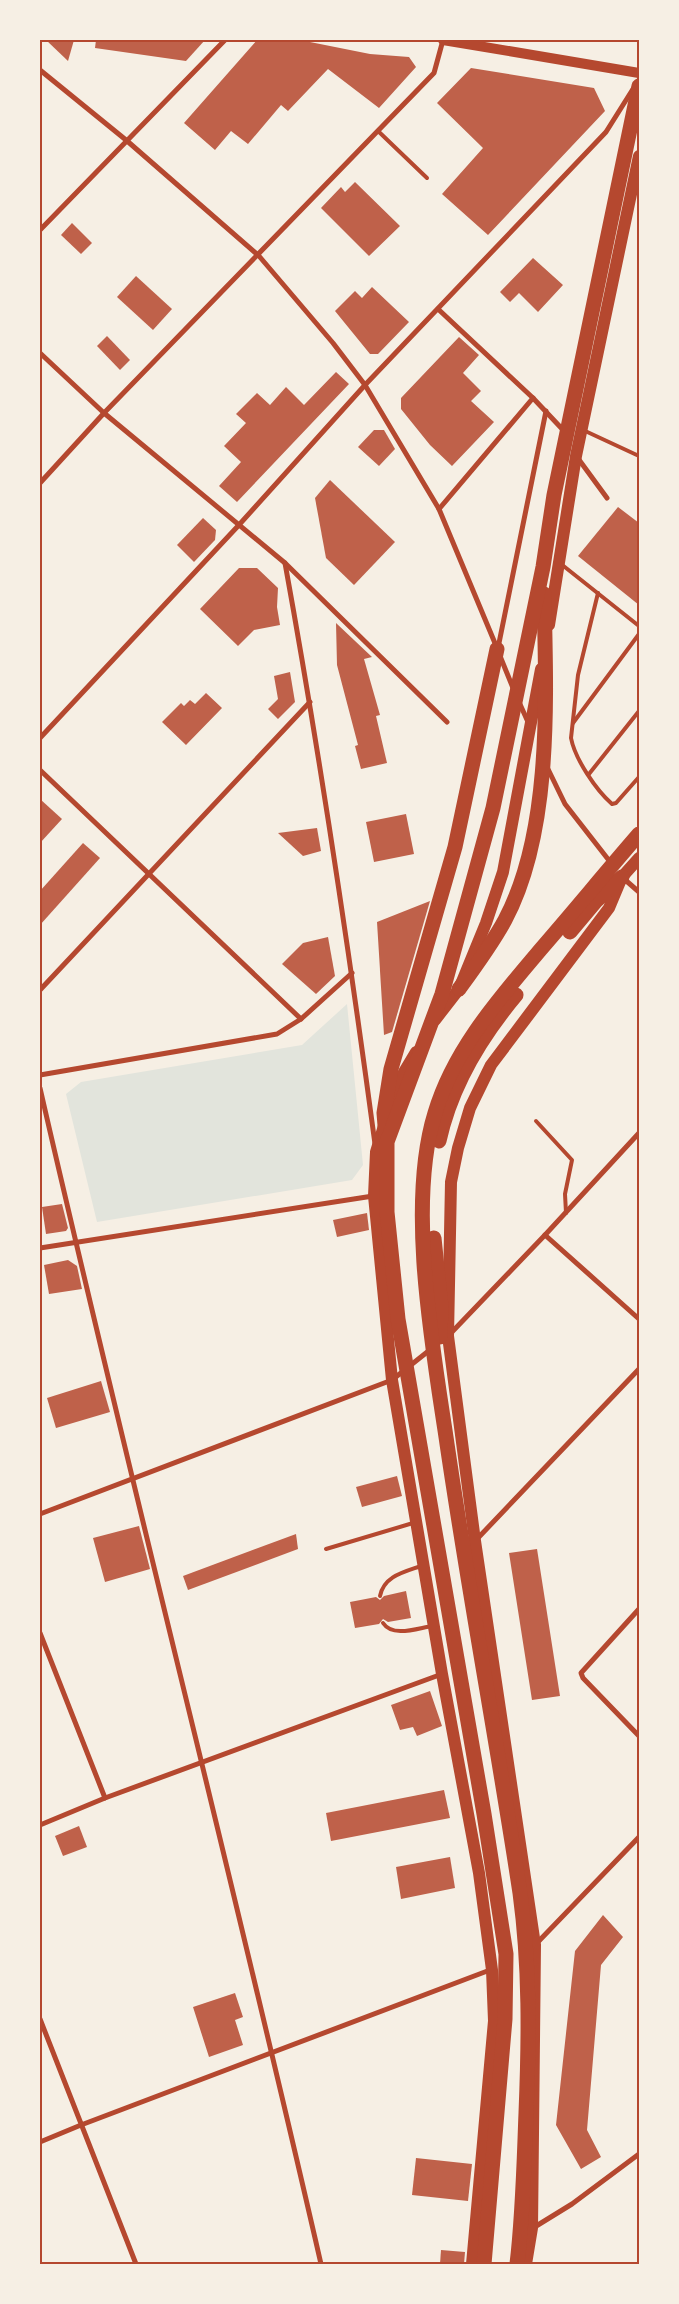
<svg xmlns="http://www.w3.org/2000/svg" width="679" height="2304" font-family="Montserrat,sans-serif">
<style>
.green{fill:#e2e4dc}
.building{fill:#bf614a}
.lines{fill:none;stroke-linecap:round;stroke-linejoin:round}
.service{stroke:#b5482f;stroke-width:4}
.minor{stroke:#b5482f;stroke-width:5}
.secondary{stroke:#b5482f;stroke-width:10}
.primary{stroke:#b5482f;stroke-width:12}
.motorway{stroke:#b5482f;stroke-width:15}
.neatline{fill:none;stroke:#b5482f;stroke-width:2}
</style>
<rect width="100%" height="100%" fill="#f6efe4"/>
<!-- green -->
<polygon class="green" points="347,1004 363,1165 352,1180 97,1222 66,1094 81,1082 302,1045"/>
<!-- building -->
<g class="building">
<polygon points="46,40 74,40 68,61"/>
<polygon points="96,40 205,40 186,61 95,48"/>
<polygon points="257,40 300,40 370,54 409,57 416,67 379,108 328,69 288,111 281,105 248,144 231,131 215,150 184,123"/>
<polygon points="471,68 594,88 605,111 488,235 442,194 483,148 437,103"/>
<polygon points="355,182 400,226 369,256 321,208 341,187 345,192"/>
<polygon points="72,223 92,243 81,254 61,235"/>
<polygon points="533,258 563,285 538,312 519,293 510,302 500,292"/>
<polygon points="136,276 172,309 153,330 117,297"/>
<polygon points="372,287 409,322 378,354 370,354 335,311 355,291 362,298"/>
<polygon points="107,336 130,360 120,370 97,346"/>
<polygon points="459,337 479,355 463,373 481,391 471,401 494,422 452,466 430,445 401,409 401,398"/>
<polygon points="336,372 349,384 237,502 219,486 241,462 224,446 246,423 236,414 257,393 270,405 286,387 304,405"/>
<polygon points="374,430 384,430 395,449 379,466 358,447"/>
<polygon points="330,480 395,542 354,585 326,558 315,498"/>
<polygon points="618,507 639,523 639,605 578,556"/>
<polygon points="203,518 216,530 215,540 194,562 177,545"/>
<polygon points="239,568 257,568 278,588 277,607 280,625 254,630 238,646 200,609"/>
<polygon points="336,623 372,657 364,659 380,715 376,716 387,763 361,769 355,746 358,745 337,665"/>
<polygon points="290,672 295,702 278,719 268,709 278,699 274,676"/>
<polygon points="206,693 222,708 186,745 162,722 181,703 184,706 190,700 195,704"/>
<polygon points="40,799 62,819 40,843"/>
<polygon points="406,814 414,854 374,862 366,822"/>
<polygon points="317,828 321,851 303,856 278,833"/>
<polygon points="83,843 100,858 40,925 40,891"/>
<polygon points="430,901 392,1032 384,1035 377,922"/>
<polygon points="328,937 335,976 316,994 282,964 303,943"/>
<polygon points="62,1204 68,1228 66,1231 46,1234 42,1207"/>
<polygon points="367,1213 369,1230 337,1237 333,1220"/>
<polygon points="68,1260 77,1266 82,1289 49,1294 44,1265"/>
<polygon points="101,1381 110,1412 56,1428 47,1398"/>
<polygon points="397,1476 402,1496 362,1507 356,1487"/>
<polygon points="139,1526 150,1569 105,1582 93,1538"/>
<polygon points="296,1534 298,1549 188,1590 183,1576"/>
<polygon points="537,1549 560,1696 532,1700 509,1553"/>
<polygon points="406,1591 411,1618 388,1622 383,1619 379,1624 355,1628 350,1602 376,1597 380,1600 384,1596"/>
<polygon points="430,1691 442,1726 417,1736 413,1727 400,1730 391,1705"/>
<polygon points="444,1790 450,1818 331,1841 326,1813"/>
<polygon points="79,1826 87,1847 63,1856 55,1836"/>
<polygon points="450,1857 455,1888 401,1899 396,1867"/>
<polygon points="603,1915 623,1937 601,1965 587,2130 601,2157 581,2169 556,2125 575,1951"/>
<polygon points="235,1993 243,2017 235,2020 243,2045 209,2057 193,2007"/>
<polygon points="416,2158 472,2164 468,2201 412,2195"/>
<polygon points="441,2250 465,2252 464,2264 440,2264"/>
</g>
<g class="lines">
<!-- service -->
<g class="service">
<polyline points="378,131 427,178"/>
<polyline points="583,430 639,456"/>
<polyline points="561,564 639,626"/>
<path d="M 598,593 L 578,675 L 571,738 C 575,759 596,790 612,804 L 616,803 L 639,777"/>
<polyline points="573,723 639,634"/>
<polyline points="589,774 639,711"/>
<polyline points="536,1121 572,1160 565,1194 566,1213"/>
<polyline points="326,1549 413,1523"/>
<path d="M 380,1596 C 384,1576 404,1572 421,1566"/>
<path d="M 383,1623 C 393,1638 418,1628 432,1626"/>
</g>
<!-- minor -->
<g class="minor">
<polyline points="40,70 126,140 259,256 333,343 365,385 439,509 497,648"/>
<polyline points="40,230 225,40"/>
<polyline points="438,309 533,398 565,432"/>
<polyline points="40,353 104,413 285,563 447,722"/>
<polyline points="577,457 607,498"/>
<polyline points="40,483 104,413 434,73 443,40"/>
<polyline points="439,509 533,398"/>
<path d="M 285,563 C 320,756 349,950 375,1144"/>
<polyline points="498,648 546,411"/>
<polyline points="500,656 513,688"/>
<polyline points="519,702 528,722"/>
<polyline points="40,738 238,526 365,385 606,132 633,89"/>
<polyline points="547,767 565,804 611,863"/>
<polyline points="40,770 301,1019"/>
<polyline points="623,878 639,892"/>
<polyline points="40,990 310,702"/>
<polyline points="40,1075 277,1034 301,1019 352,973"/>
<path d="M 40,1088 C 130,1481 231,1871 321,2264"/>
<polyline points="545,1235 639,1319"/>
<polyline points="40,1248 373,1196"/>
<polyline points="451,1333 545,1235 639,1133"/>
<polyline points="40,1514 392,1380 431,1349"/>
<polyline points="477,1539 639,1369"/>
<polyline points="639,1609 581,1673 583,1678 639,1736"/>
<polyline points="40,1633 105,1798"/>
<polyline points="40,1825 105,1798 442,1674"/>
<polyline points="536,1944 639,1837"/>
<polyline points="40,2019 136,2264"/>
<polyline points="40,2142 81,2125 490,1970"/>
<polyline points="533,2228 572,2204 639,2154"/>
</g>
<!-- secondary -->
<polyline class="secondary" points="443,40 639,73"/>
<!-- primary -->
<g class="primary">
<polyline points="549,625 576,456 639,156"/>
<polyline points="435,1020 459,989 486,923 503,872 541,669"/>
<polyline points="416,1052 404,1072 391,1103 376,1152 374,1196 392,1380 442,1674 479,1873 492,1970 494,2021 472,2264"/>
<polyline points="526,2264 532,2228 535,1945 475,1541 448,1336 451,1182 458,1148 470,1108 491,1065 609,908 622,877 639,858"/>
</g>
<!-- motorway -->
<g class="motorway">
<polyline points="570,932 596,901 622,877"/>
<path d="M 459,989 C 475,967 492,944 505,920 C 553,830 546,693 544,594"/>
<polyline points="386,1138 384,1113 391,1069 455,847 497,649"/>
<path d="M 439,1141 C 451,1086 480,1038 516,995"/>
<polyline points="434,1238 441,1306 440,1337"/>
<polyline points="484,2264 505,2019 506,1954 484,1814 398,1319 387,1212 387,1142 442,994 493,808 543,567 554,495 639,86"/>
<path d="M 517,2264 C 523,2214 524,2163 526,2113 C 529,2039 530,1967 520,1893 C 497,1741 468,1589 446,1437 C 432,1344 407,1203 435,1113 C 454,1049 499,999 541,949 C 574,911 606,872 639,834"/>
</g>
</g>
<!-- border -->
<rect width="679" height="2304" fill="none" stroke="#f6efe4" stroke-width="82"/>
<rect x="41" y="41" width="597" height="2222" class="neatline"/>
</svg>
